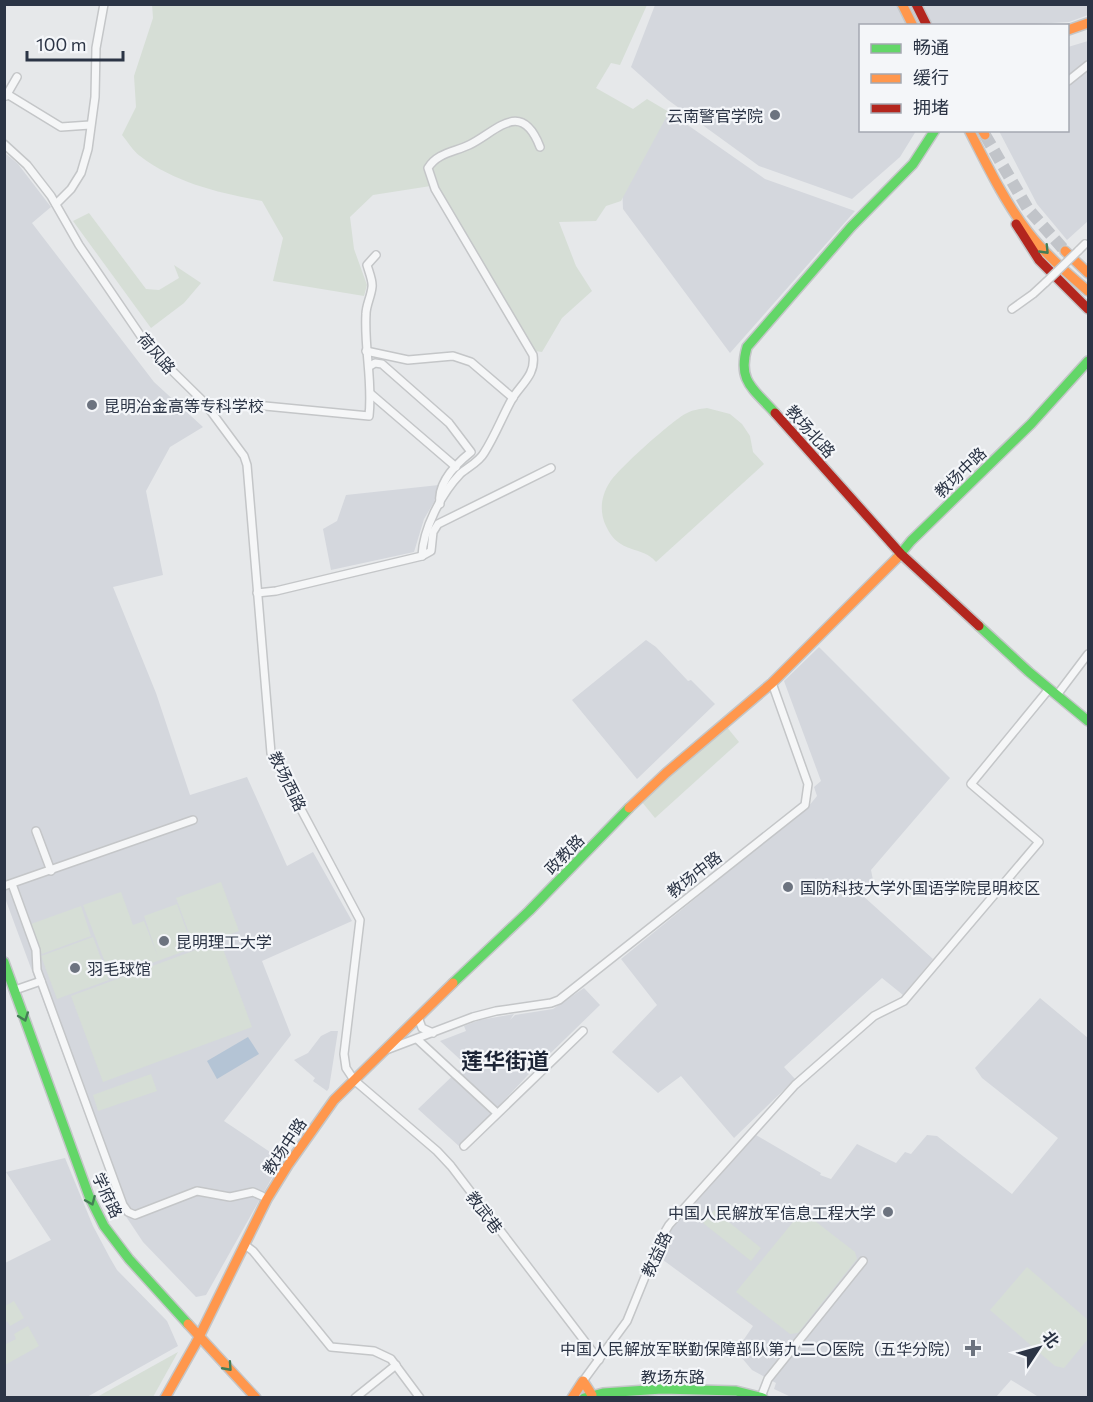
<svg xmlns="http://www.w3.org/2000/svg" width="1093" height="1402" font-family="Commissioner,'Noto Sans SC',sans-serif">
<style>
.built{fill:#d4d7dd}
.green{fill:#d6ded6}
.water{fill:#b4c4d5}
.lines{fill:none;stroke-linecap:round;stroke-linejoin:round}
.highway-tunnel{stroke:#c1c4c9;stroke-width:12;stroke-dasharray:12 6;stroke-linecap:butt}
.street-casing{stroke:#c4c6c8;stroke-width:10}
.fast-casing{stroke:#c4c6c8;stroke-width:12}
.slow-casing{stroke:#c4c6c8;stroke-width:12}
.jam-casing{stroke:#c4c6c8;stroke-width:12}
.street{stroke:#f5f6f7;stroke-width:7}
.fast{stroke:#63d668;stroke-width:9}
.slow{stroke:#ff974d;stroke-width:9}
.jam{stroke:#b3261e;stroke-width:9}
.street-bridge-casing{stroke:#c4c6c8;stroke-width:10;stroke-linecap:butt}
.street-bridge{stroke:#f5f6f7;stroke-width:7}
.oneway{stroke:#447d55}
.poi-dot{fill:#6c737f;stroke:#f4f6f9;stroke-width:2}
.labels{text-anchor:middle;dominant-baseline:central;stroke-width:4.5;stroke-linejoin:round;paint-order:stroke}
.poi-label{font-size:16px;fill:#2b3445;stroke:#f4f6f9;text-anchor:start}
.street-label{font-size:16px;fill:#2b3445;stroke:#f4f6f9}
.district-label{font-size:22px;font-weight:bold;fill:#1d2536;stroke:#f4f6f9}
</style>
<rect width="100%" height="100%" fill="#e6e8ea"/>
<!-- built -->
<g class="built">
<polygon points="655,5 1088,5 1088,15 1069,22 998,26 860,26 860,130 916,131 900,157 852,199 759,166 668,100 631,67"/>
<polygon points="1088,41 1088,221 1067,240 1037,204 999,131 1068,130 1068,47"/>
<polygon points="669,112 765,179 855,211 730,353 623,209 621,159"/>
<polygon points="5,153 18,164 51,207 32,223 154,382 203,427 170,447 146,491 163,575 113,587 156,693 190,795 247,777 287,866 313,852 352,921 262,961 291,1035 224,1121 282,1160 206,1295 196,1297 143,1242 119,1206 5,898"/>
<polygon points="439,485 434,502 424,519 414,552 331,570 323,529 337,521 346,495"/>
<polygon points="646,640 656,647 688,681 691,680 715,704 637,779 572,700"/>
<polygon points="819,647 950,778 871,870 873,880 862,895 933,959 903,995 882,978 784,1067 795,1079 734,1138 681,1076 658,1093 612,1052 657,1005 621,959 808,807 817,796 814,787 821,781 784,681"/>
<polygon points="584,988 600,1005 528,1075 460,1147 418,1109 465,1064 440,1041 466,1031 464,1026 480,1020 514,1014 510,1020 515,1015 553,1009"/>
<polygon points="1040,998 1088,1038 1088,1397 1037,1396 1011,1380 996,1397 791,1397 774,1389 776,1383 752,1370 736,1351 753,1326 659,1257 671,1230 756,1135 821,1173 820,1175 831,1179 857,1144 896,1163 905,1152 911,1154 927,1135 937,1136 1012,1194 1058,1138 982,1078 975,1068"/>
<polygon points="331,1031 338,1031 329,1088 327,1091 313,1081 315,1078 294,1060 308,1053 321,1036"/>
<polygon points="65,1158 93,1226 110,1258 117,1270 167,1321 178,1346 87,1397 5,1398 5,1263 51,1240 6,1172"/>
</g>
<!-- green -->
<g class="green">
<path d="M 152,4 L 647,5 L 620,65 L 611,63 L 596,88 L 633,109 L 647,99 L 669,112 L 621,201 L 606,206 L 596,221 L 559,222 L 576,266 L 592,291 L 562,318 L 542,352 L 535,351 L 516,322 L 437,185 L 373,195 L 350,217 L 354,249 L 367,285 L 364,296 L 273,281 L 283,238 L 262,201 C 220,193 175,183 140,156 C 133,151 128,142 122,135 L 136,107 L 134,76 L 153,18 Z"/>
<polygon points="89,213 146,289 159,290 179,278 174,265 201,283 184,303 151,328 73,221"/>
<path d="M 707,408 L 730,414 L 742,424 L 750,436 L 753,452 L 764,464 L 656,562 C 642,545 619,555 606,526 C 599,512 601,495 610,482 C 618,469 672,421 685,414 C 692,410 699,409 707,408 Z"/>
<polygon points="726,726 739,742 655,818 642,802 659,784"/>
<polygon points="221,882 239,931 194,947 176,898"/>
<polygon points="121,892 133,925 144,921 158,957 144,916 177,904 193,948 111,978 83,905"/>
<polygon points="81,906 91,936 42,954 31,924"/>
<polygon points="93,937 109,980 57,999 41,956"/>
<polygon points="220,941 252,1027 103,1082 71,996"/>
<polygon points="151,1074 157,1091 98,1111 93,1095"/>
<polygon points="714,1210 761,1248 751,1261 703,1223"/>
<polygon points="802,1211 855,1252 857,1259 798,1333 790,1334 736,1292"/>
<polygon points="1027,1267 1088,1320 1088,1339 1064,1368 1055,1366 990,1310"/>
<polygon points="14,1301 24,1318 10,1326 7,1321 5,1323 5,1306"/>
<polygon points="28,1326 39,1346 5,1365 5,1342 6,1344 16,1339 14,1334"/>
<polygon points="178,1352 153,1397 97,1397"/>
</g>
<!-- water -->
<polygon class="water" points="248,1037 259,1054 217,1079 207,1061"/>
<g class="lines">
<!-- highway-tunnel -->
<polyline class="highway-tunnel" points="985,135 1028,209 1065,251"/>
<defs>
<g id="street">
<polyline points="1068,81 1088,65"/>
<polyline points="7,94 61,127 90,125"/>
<polyline points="6,96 17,77"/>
<polyline points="4,144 27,165 51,196 79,245 149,348 204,402 244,456 247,465 271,753 360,920 344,1054 346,1068 354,1080 437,1151 451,1166 599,1360"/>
<polyline points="56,204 71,189 81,173 88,149 95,97 96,48 104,4"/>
<polyline points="1078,251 1085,244"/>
<polyline points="1012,309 1033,294 1046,282"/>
<polyline points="366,351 408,360 453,356 471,362 513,398"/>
<path d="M 370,366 L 375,363 L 382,364 L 449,423 L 471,452 C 456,464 437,483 440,504"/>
<polyline points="371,394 456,467"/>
<path d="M 265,406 L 369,416 C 373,381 364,349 366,314 C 366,305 371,297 372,287 C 373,281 369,272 367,265 L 376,255"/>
<path d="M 422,556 C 423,529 441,494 460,474 C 468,467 479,462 484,453 C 495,436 502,417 512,399 C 521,384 536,375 533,355 L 435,189 L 428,168 C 437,153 454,152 469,145 C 496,132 521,98 540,147"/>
<polyline points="257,593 276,591 422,556 431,551 433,532 438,524 551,468"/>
<polyline points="1057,695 1088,654"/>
<polyline points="36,831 51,871"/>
<polyline points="12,884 36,950 37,970 123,1205 128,1212 135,1215 197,1191 230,1197 253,1192 262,1196"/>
<polyline points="4,886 193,820"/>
<polyline points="15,990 41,981"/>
<polyline points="418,1017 422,1028 433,1033"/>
<polyline points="417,1039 497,1113"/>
<polyline points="386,1050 473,1017 496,1011 551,1003 559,1000 805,805 808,784 772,683"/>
<polyline points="464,1146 583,1031"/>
<polyline points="245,1245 253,1251 331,1347 374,1351 391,1359 420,1398"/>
<polyline points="583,1381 627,1321 660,1240 669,1225 795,1085 874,1016 904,1001 1039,842 971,784 1049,689"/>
<polyline points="761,1397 768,1379 863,1261"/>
<polyline points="355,1398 396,1365"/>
</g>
<g id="fast">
<path d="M 775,413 C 754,389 737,382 747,347 L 851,227 L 913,164 L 935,130"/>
<polyline points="897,558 911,541 1031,424 1088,361"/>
<polyline points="979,626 1029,672 1088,721"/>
<polyline points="4,962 89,1196 104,1226 129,1259 188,1324"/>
<polyline points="453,983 529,911 629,808"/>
<polyline points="584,1398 603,1393 662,1389 736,1391 763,1398"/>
</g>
<g id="slow">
<polyline points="902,4 913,26"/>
<polyline points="1068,30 1088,23"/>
<path d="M 969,130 C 987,165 1004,201 1028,232 C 1045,254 1067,273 1088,291"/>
<polyline points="982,130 985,135"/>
<polyline points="1065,251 1088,273"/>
<polyline points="629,808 666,773 772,683 897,558"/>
<polyline points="188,1324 256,1398"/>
<polyline points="165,1398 196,1343 267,1199 288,1165 334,1100 453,983"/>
<polyline points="572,1398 583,1381 592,1395"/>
</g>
<g id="jam">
<polyline points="916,4 927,26"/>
<polyline points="1016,224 1039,260 1088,309"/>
<polyline points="775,413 901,554 979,626"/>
</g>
</defs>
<!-- street casing -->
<use href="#street" class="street-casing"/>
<!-- fast casing -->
<use href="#fast" class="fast-casing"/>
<!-- slow casing -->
<use href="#slow" class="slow-casing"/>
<!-- jam casing -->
<use href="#jam" class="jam-casing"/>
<!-- street -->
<use href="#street" class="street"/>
<!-- fast -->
<use href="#fast" class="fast"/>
<!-- slow -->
<use href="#slow" class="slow"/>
<!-- jam -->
<use href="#jam" class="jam"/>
<defs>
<polyline id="street-bridge" points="1046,282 1078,251"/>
</defs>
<!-- street-bridge casing -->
<use href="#street-bridge" class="street-bridge-casing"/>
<!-- street-bridge -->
<use href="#street-bridge" class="street-bridge"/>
</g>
<!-- one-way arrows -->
<defs><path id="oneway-chevron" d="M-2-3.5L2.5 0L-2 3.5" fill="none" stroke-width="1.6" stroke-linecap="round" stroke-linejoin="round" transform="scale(1.5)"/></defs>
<g class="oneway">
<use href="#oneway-chevron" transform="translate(1045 250) rotate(46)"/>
<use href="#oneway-chevron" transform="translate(24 1017) rotate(70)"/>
<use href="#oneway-chevron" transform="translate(91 1201) rotate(67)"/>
<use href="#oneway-chevron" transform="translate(228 1367) rotate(48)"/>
</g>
<!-- markers -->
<g class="poi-dot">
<circle cx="775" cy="115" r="6"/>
<circle cx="92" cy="405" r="6"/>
<circle cx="788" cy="887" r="6"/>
<circle cx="164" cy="941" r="6"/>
<circle cx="75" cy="968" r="6"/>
<circle cx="888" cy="1212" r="6"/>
<path d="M970 1339h6v6h6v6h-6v6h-6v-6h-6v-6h6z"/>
</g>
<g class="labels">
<!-- poi labels -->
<g class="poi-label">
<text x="763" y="115" text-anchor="end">云南警官学院</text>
<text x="104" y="405">昆明冶金高等专科学校</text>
<text x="800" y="887">国防科技大学外国语学院昆明校区</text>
<text x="176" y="941">昆明理工大学</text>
<text x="87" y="968">羽毛球馆</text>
<text x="876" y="1212" text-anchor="end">中国人民解放军信息工程大学</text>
<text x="960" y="1348" text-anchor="end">中国人民解放军联勤保障部队第九二〇医院（五华分院）</text>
</g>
<!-- street labels -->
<g class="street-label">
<text transform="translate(157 353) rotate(49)">荷风路</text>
<text transform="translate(811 431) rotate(48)">教场北路</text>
<text transform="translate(960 472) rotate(-44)">教场中路</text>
<text transform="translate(288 781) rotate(64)">教场西路</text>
<text transform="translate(564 854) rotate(-46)">政教路</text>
<text transform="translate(694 874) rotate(-38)">教场中路</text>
<text transform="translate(284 1146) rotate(-56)">教场中路</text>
<text transform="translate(108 1195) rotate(65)">学府路</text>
<text transform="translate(485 1212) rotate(53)">教武巷</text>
<text transform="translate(656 1254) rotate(-65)">教益路</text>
<text x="673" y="1376">教场东路</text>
</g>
<!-- district labels -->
<g class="district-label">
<text x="505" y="1060">莲华街道</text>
</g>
</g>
<!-- border -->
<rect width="1093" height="1402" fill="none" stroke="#2b3445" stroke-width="12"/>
<!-- legend -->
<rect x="859" y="24" width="210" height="108" fill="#f4f6f9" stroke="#a4a8b1" stroke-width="1.5"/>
<rect x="871" y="44" width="30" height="9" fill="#63d668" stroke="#a4a8b1" stroke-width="1.5"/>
<text x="913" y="54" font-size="18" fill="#2b3445">畅通</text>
<rect x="871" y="74" width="30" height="9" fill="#ff974d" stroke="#a4a8b1" stroke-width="1.5"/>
<text x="913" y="84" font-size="18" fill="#2b3445">缓行</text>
<rect x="871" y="104" width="30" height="9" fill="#b3261e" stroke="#a4a8b1" stroke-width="1.5"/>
<text x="913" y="114" font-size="18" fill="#2b3445">拥堵</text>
<!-- north arrow -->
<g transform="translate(1039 1348) rotate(54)" stroke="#f4f6f9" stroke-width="4.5" paint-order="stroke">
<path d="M0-4.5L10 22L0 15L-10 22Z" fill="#2b3445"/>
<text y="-9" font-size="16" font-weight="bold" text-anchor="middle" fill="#2b3445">北</text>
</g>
<!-- scale -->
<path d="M27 51v9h96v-9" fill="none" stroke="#2b3445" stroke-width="3"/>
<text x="36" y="51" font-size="18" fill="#2b3445" stroke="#f4f6f9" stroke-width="4.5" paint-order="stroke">100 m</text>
</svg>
